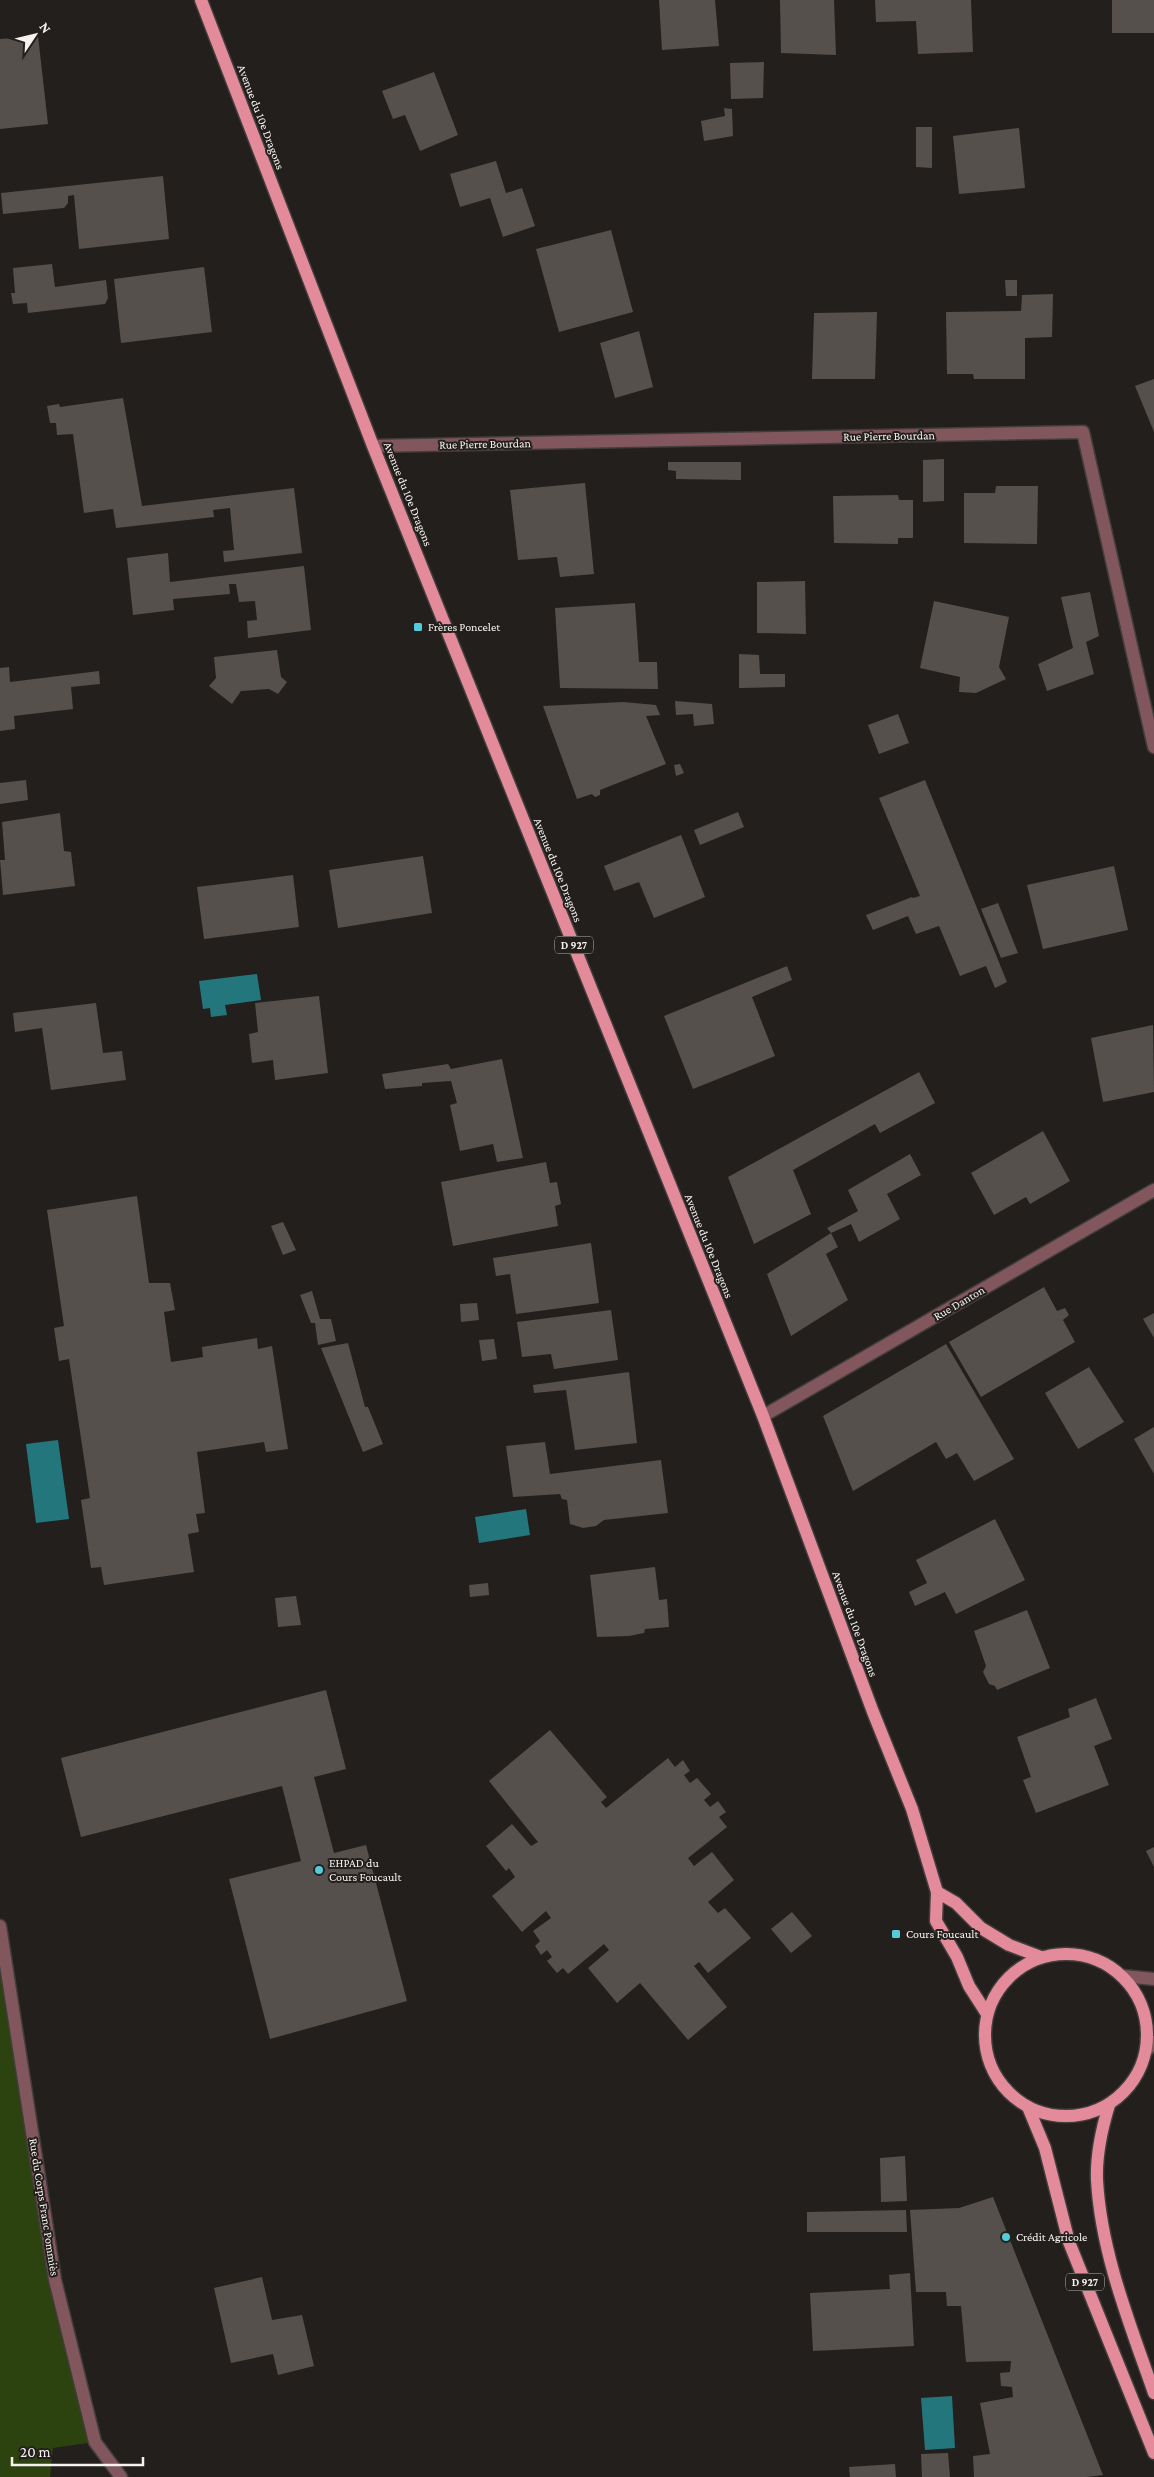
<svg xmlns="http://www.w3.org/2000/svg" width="1154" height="2477" font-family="'Crimson Pro',serif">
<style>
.green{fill:#2d430f}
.water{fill:#24767d}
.building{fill:#56504d}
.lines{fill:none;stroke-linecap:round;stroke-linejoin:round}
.minor-casing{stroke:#413d3a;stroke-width:15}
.major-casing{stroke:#413d3a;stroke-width:15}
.minor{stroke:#81565d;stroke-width:12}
.major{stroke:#e48b9b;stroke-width:12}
.poi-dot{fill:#53cbdb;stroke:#231f1c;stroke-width:2}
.labels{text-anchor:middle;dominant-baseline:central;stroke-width:4;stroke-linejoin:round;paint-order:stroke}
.shield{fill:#231f1c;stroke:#b7b3b0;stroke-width:1}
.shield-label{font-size:11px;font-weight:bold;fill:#f6f2f0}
.street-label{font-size:12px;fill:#f6f2f0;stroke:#231f1c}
.poi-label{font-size:12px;fill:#f6f2f0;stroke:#231f1c;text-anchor:start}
</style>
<rect width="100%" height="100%" fill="#231f1c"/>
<!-- green -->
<polygon class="green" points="0,1926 55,2280 95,2442 53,2448 50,2477 0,2477"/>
<!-- water -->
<g class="water">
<polygon points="257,974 261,1000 225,1005 227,1015 211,1017 210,1008 203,1009 199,981"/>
<polygon points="58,1440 69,1519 36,1523 26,1444"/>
<polygon points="526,1509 530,1535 479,1543 475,1517"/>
<polygon points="952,2396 955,2448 925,2450 921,2398"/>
</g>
<!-- building -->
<g class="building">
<polygon points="659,0 715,0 719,46 662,50"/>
<polygon points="780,0 834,0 836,55 781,53"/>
<polygon points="875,0 971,0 973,52 918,54 916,21 876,22"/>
<rect x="1112" y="0" width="42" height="33"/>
<polygon points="38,36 48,124 0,129 0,39"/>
<polygon points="764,62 763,98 731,99 730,63"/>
<polygon points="434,72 458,135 420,151 405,115 393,119 382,91"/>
<polygon points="724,108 732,109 733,136 704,141 701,121 725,116"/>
<polygon points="916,127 932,127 932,168 916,167"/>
<polygon points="1019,128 1025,188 959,194 953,136"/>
<polygon points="496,161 506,193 522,188 535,226 503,237 490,198 460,207 450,174"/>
<polygon points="163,176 169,239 79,249 74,195 68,196 68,203 64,208 3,214 1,193"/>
<polygon points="611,230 633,312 559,332 536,249"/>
<polygon points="52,264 55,287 106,280 108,298 105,304 28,313 27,303 13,304 11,293 15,293 13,268"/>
<polygon points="204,267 212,332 121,343 114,279"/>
<polygon points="1005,280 1017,280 1017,296 1006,296"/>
<polygon points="1053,294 1052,337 1025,338 1025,379 974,379 973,374 947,374 946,312 1021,311 1022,295"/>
<polygon points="877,312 875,379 812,379 814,313"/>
<polygon points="639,331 653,387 615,398 600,343"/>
<polygon points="1154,379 1154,432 1135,386"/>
<polygon points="123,398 142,506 294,488 302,553 224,562 223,551 234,550 230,508 213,510 214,517 116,528 113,509 84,513 73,434 57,435 56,423 50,423 47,406 59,404 60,407"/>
<polygon points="944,459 944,501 923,502 923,460"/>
<polygon points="668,462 741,462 741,480 676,479 676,471 668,470"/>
<polygon points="585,483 594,574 560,577 557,557 518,560 510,490"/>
<polygon points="996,486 1038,486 1037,544 964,543 964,493 995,493"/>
<polygon points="898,495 899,500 913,500 913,538 898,538 898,544 834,543 833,496"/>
<polygon points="168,553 170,582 304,566 311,630 248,638 247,621 257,620 255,601 239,602 236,584 229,584 230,594 173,599 174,610 133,615 127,558"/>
<polygon points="805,581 806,634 757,633 757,582"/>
<polygon points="1090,592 1099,636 1086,642 1094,674 1047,691 1038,664 1073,648 1061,597"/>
<polygon points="934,601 1009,617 999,667 1006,679 976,693 959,692 960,677 920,668"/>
<polygon points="635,603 639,662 657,662 658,689 560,688 555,608"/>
<polygon points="277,650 281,677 287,682 278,694 269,689 241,691 232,704 209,686 216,678 214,657"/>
<polygon points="739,654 759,655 760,674 785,674 785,687 739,688"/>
<polygon points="9,667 10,682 99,671 100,684 71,687 73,709 14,716 15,729 0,731 0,668"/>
<polygon points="675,701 712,704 714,724 694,726 693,714 676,715"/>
<polygon points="623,702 656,705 660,715 646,716 666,764 600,790 600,795 595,797 592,794 577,799 543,706"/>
<polygon points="898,714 909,743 879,754 868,725"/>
<polygon points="680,764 684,773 676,776 674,765"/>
<polygon points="26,780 28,800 0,804 0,783"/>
<polygon points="925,780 1007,982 995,988 986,966 960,976 939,926 916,934 908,916 873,930 866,915 912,897 913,898 920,896 879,798"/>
<polygon points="738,812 744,827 700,845 694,830"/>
<polygon points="60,813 64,851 71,852 75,886 3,895 0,860 5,860 2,822"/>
<polygon points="681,835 705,897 654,918 639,882 614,891 604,866"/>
<polygon points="423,856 432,913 338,928 329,870"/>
<polygon points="1114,866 1128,930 1043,949 1027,885"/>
<polygon points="293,875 299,927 204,939 197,887"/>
<polygon points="998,903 1018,953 1001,958 981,909"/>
<polygon points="787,966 792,980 752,997 775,1056 693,1089 664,1016"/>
<polygon points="319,996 328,1073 275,1080 273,1060 252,1063 249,1034 258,1032 255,1003"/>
<polygon points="96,1003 103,1053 122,1051 126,1080 51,1090 42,1028 15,1032 13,1013"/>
<polygon points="1153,1025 1154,1092 1103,1102 1091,1038"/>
<polygon points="502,1059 523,1158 497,1162 493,1144 460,1151 450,1105 457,1103 451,1081 422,1083 422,1086 385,1089 382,1074 448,1064 451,1069"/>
<polygon points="919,1072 935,1103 880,1133 875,1124 793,1170 811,1214 754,1244 728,1177"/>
<polygon points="1043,1131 1070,1181 1030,1204 1026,1197 994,1215 971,1173"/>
<polygon points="910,1154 921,1175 887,1194 900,1219 859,1242 851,1224 831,1233 827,1228 858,1211 848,1190"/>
<polygon points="546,1162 550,1183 557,1182 561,1204 555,1206 558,1226 453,1246 441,1182"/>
<polygon points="137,1196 149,1283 170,1283 175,1310 164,1312 171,1362 203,1357 202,1347 257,1338 258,1349 272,1346 288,1449 266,1452 264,1442 197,1452 205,1513 196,1514 199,1532 188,1534 194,1572 104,1585 101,1567 91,1568 81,1500 90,1498 69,1359 59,1361 54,1328 64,1326 47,1210"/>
<polygon points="283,1222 296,1250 283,1255 271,1226"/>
<polygon points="831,1233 838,1247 826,1254 848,1300 791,1336 767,1274"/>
<polygon points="591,1243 599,1303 516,1314 510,1274 496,1276 493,1258"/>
<polygon points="1044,1287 1057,1311 1065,1308 1069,1315 1063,1320 1075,1342 981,1397 949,1342"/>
<polygon points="312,1291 320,1319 331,1319 336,1341 318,1345 315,1323 311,1323 300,1295"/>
<polygon points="477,1303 479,1320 461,1322 460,1304"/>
<polygon points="611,1310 618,1360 554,1369 551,1354 522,1357 517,1322"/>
<polygon points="1154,1313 1154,1338 1143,1319"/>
<polygon points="494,1339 497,1359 482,1361 479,1340"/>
<polygon points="348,1343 365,1407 368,1407 383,1444 363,1452 321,1348"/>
<polygon points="946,1344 1014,1459 974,1481 957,1453 946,1459 936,1442 853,1491 823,1416"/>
<polygon points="1089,1367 1124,1422 1078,1449 1045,1393"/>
<polygon points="629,1372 637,1443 575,1450 566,1390 534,1393 533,1385"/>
<polygon points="1154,1427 1154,1474 1134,1439"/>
<polygon points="545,1442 550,1474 661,1460 668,1513 604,1520 596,1526 583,1528 570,1524 567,1500 562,1499 560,1494 513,1497 506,1446"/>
<polygon points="995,1519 1025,1580 956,1614 945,1592 915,1606 909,1592 927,1583 916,1560"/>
<polygon points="655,1567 659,1600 667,1599 669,1627 645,1629 644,1633 629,1636 597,1637 590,1575"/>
<polygon points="488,1583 489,1595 470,1597 469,1585"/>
<polygon points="296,1596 301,1625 278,1627 275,1598"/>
<polygon points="1027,1610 1050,1668 997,1690 995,1686 989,1684 983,1672 986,1666 974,1631"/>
<polygon points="326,1690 346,1769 314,1777 334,1853 366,1845 407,2001 270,2039 229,1879 301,1861 282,1786 81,1837 61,1758"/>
<polygon points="1096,1698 1112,1739 1094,1746 1109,1785 1036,1813 1023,1780 1031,1777 1017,1737 1070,1717 1068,1709"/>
<polygon points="550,1730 607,1797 601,1802 606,1808 668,1758 675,1767 683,1760 690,1771 684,1775 690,1783 697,1778 711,1794 704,1800 710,1807 718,1801 726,1812 719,1817 727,1827 688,1858 694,1866 712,1852 734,1880 708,1902 718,1913 725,1908 751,1938 708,1973 699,1962 694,1966 727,2007 688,2040 640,1983 617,2003 588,1968 609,1950 604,1944 568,1974 563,1968 557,1973 547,1961 552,1957 547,1950 541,1955 535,1946 540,1941 533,1931 551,1918 546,1911 522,1932 492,1896 515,1877 509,1868 506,1871 486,1846 512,1824 531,1846 538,1842 489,1781"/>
<polygon points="1154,1847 1154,1867 1146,1851"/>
<polygon points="792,1912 812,1936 791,1953 771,1929"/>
<polygon points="905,2156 907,2201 881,2202 880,2158"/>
<polygon points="993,2197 1103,2475 1087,2477 974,2477 973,2456 990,2454 980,2403 1013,2397 1012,2387 1001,2386 1000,2373 1010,2372 1011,2361 966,2362 961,2306 947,2306 946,2292 916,2292 910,2210 959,2208"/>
<polygon points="906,2210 907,2232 807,2232 807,2212"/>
<polygon points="910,2273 914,2346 813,2351 810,2293 890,2289 889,2275"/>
<polygon points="262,2277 272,2320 302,2315 314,2366 278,2375 273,2354 231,2363 214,2288"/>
<polygon points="948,2453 950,2477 922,2477 921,2454"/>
<polygon points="895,2464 896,2477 850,2477 849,2467"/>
</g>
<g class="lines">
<defs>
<g id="minor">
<polyline points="373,446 1083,432 1154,747"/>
<polyline points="763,1416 1154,1190"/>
<polyline points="0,1926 55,2280 95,2442 121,2477"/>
<polyline points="1123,1976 1154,1979"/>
<polyline points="1146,2051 1154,2042"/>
</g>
<g id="major">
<polyline points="201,0 373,446 763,1416 873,1712 912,1809 937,1892 936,1921 957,1957 969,1986 987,2014"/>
<polyline points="937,1892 956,1903 981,1928 1009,1945 1041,1957"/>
<circle cx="1066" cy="2035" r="81"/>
<path d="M 1109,2105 C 1102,2128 1096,2155 1097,2180 C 1101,2253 1130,2324 1154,2393"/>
<polyline points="1028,2107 1045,2148 1069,2242 1154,2453"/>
</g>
</defs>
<!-- minor casing -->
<use href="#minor" class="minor-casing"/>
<!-- major casing -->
<use href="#major" class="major-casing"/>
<!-- minor -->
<use href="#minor" class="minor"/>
<!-- major -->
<use href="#major" class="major"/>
</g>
<!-- markers -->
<g class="poi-dot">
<rect x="413" y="622" width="10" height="10" rx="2.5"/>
<circle cx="319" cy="1870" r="5"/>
<rect x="891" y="1929" width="10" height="10" rx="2.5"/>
<circle cx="1006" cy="2237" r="5"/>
</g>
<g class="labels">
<!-- shield labels -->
<g class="shield">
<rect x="555" y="936.5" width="38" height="17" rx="4"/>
<rect x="1066" y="2273.5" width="38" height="17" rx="4"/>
</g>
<g class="shield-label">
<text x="574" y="945">D 927</text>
<text x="1085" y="2282">D 927</text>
</g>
<!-- street labels -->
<g class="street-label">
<text transform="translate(261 117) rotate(69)">Avenue du 10e Dragons</text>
<text transform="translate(889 436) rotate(-1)">Rue Pierre Bourdan</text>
<text transform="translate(485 444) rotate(-1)">Rue Pierre Bourdan</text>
<text transform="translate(408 494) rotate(68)">Avenue du 10e Dragons</text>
<text transform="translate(558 870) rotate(68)">Avenue du 10e Dragons</text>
<text transform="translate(709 1246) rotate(68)">Avenue du 10e Dragons</text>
<text transform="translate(959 1303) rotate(-30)">Rue Danton</text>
<text transform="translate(855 1624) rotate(70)">Avenue du 10e Dragons</text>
<text transform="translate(44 2207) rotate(81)">Rue du Corps Franc Pommiès</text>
</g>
<!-- poi labels -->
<g class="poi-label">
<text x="428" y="627">Frères Poncelet</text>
<text x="329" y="1863">EHPAD du<tspan x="329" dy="14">Cours Foucault</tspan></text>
<text x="906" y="1934">Cours Foucault</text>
<text x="1016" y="2237">Crédit Agricole</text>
</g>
</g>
<!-- north arrow -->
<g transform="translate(35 35) rotate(55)" stroke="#231f1c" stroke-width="4" paint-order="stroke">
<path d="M0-4L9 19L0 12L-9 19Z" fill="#f6f2f0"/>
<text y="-8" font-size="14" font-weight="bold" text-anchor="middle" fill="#f6f2f0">N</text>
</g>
<!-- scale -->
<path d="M12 2457v8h131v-8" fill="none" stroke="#f6f2f0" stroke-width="2.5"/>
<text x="20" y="2457" font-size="15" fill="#f6f2f0" stroke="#231f1c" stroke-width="4" paint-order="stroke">20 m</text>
</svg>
